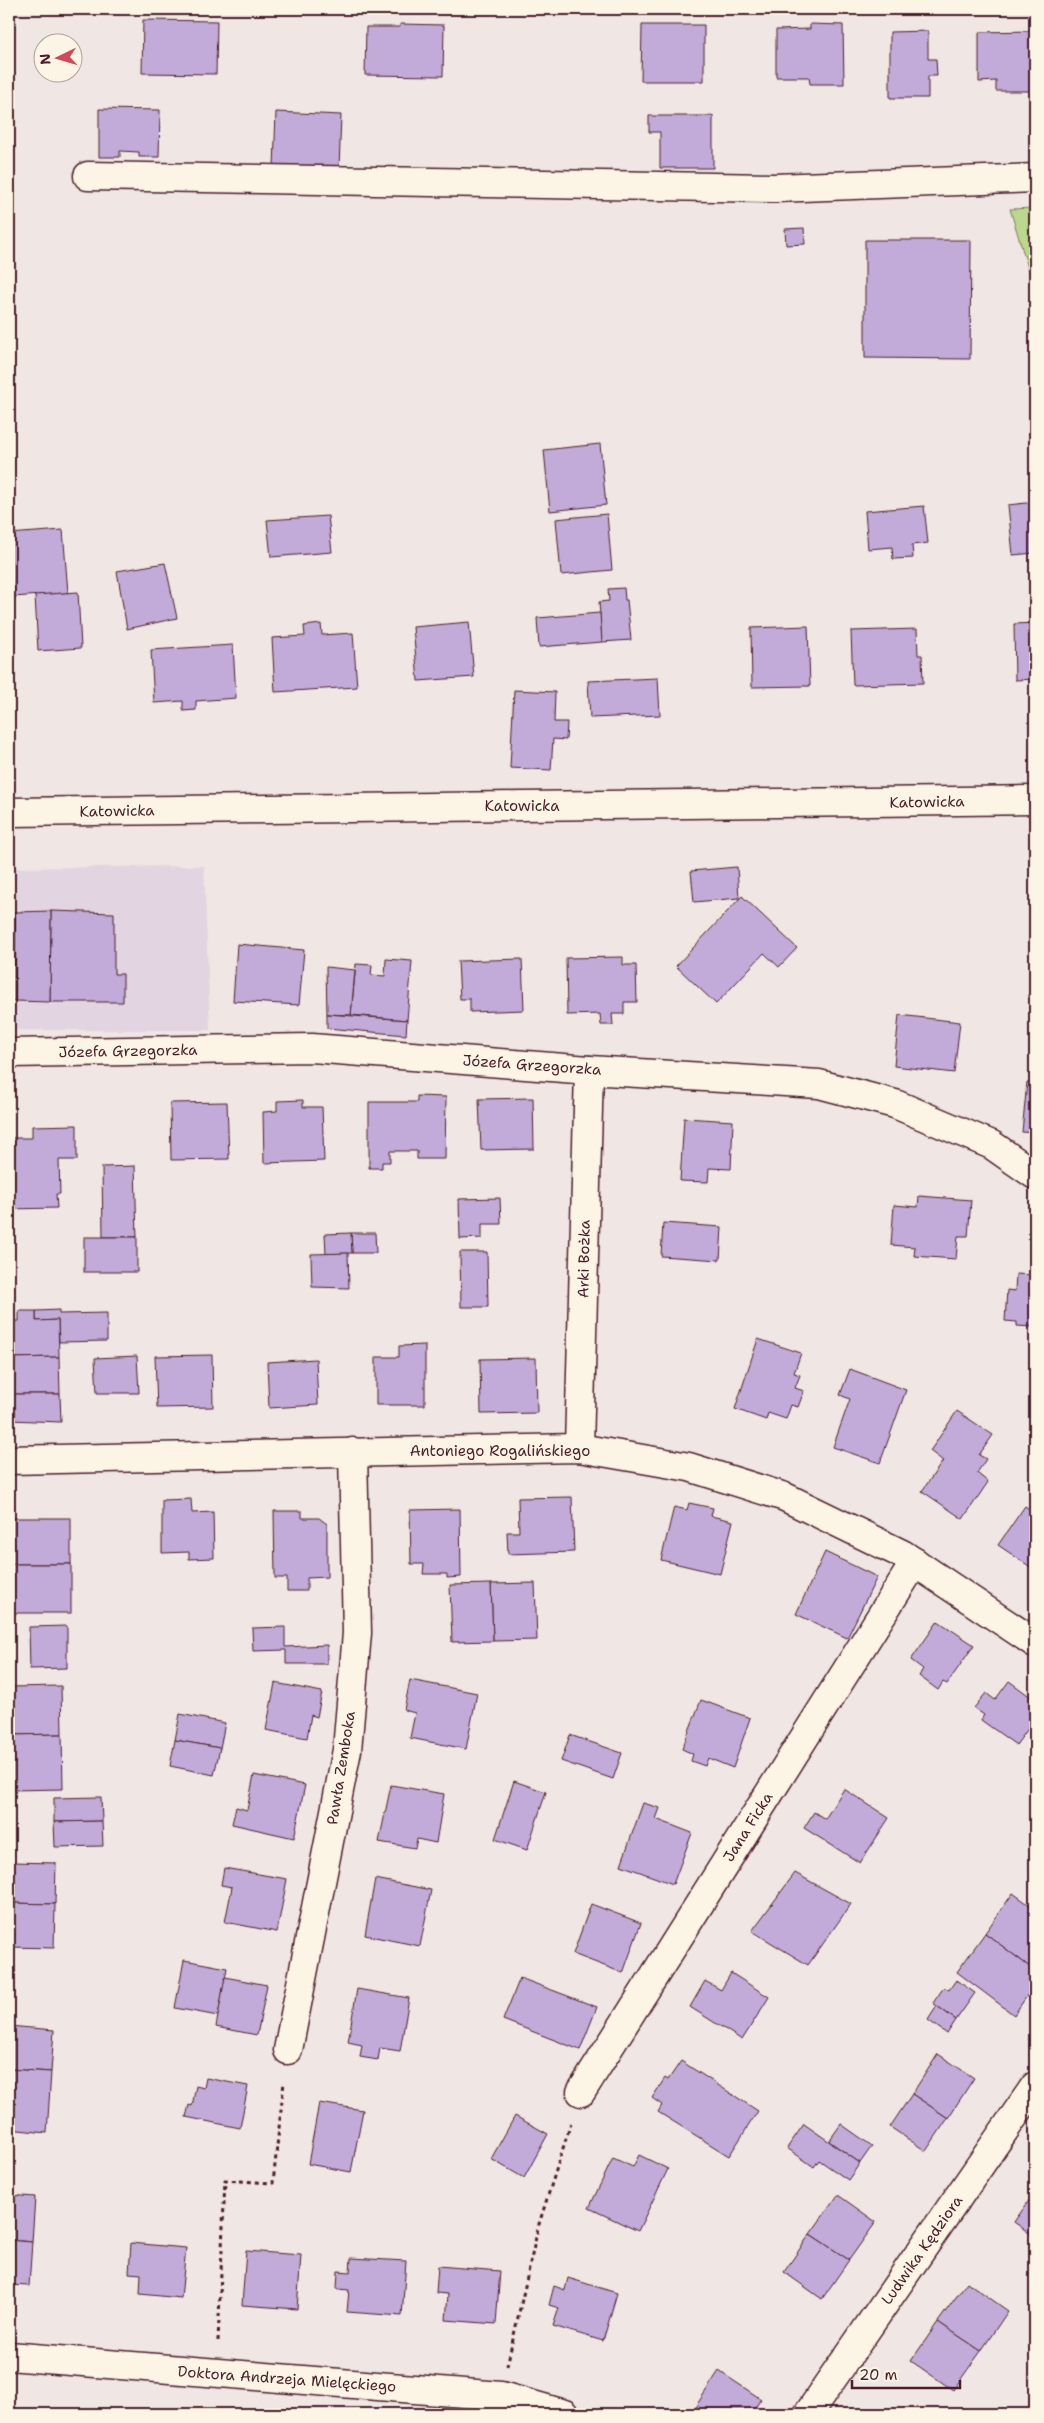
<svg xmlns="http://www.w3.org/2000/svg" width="1044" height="2423" font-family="'Shantell Sans',sans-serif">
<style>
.built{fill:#e2d4e0}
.green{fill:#bcd78e;stroke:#837b5c}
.building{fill:#c2abd9;stroke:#4a1f2b}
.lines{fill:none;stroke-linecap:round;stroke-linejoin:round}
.minor-casing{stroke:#4a1f2b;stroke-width:31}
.path{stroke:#4a1f2b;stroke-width:3;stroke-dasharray:4 4;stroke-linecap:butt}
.minor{stroke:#fcf5e5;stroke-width:28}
.labels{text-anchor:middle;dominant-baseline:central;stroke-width:4.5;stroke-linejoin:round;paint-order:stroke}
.street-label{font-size:15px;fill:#4a1f2b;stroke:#fcf5e5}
</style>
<rect width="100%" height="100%" fill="#f0e6e3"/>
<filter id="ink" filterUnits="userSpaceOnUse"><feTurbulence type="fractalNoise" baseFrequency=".02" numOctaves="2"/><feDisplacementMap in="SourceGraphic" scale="10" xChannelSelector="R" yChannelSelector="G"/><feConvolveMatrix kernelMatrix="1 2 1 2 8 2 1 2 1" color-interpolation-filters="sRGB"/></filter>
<g filter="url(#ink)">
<!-- built -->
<polygon class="built" points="204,866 210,1030 9,1030 9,868"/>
<!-- green -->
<polygon class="green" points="1035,208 1035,291 1010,209"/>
<!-- building -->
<g class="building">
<polygon points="143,20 217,21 216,74 142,73"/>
<polygon points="400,24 444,25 443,76 365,75 366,27 400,27"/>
<polygon points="810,24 843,25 844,84 810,84 809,77 776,77 776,30 810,29"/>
<polygon points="642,25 704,25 704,81 641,81"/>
<polygon points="928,31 928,59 936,59 937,76 928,76 928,98 890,98 890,32"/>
<polygon points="1034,31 1034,91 996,91 996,81 979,82 979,32"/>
<polygon points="99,109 160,110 159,157 139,157 139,152 120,151 120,157 99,157"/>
<polygon points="276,112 341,115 339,169 274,167"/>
<polygon points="649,116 713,116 713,168 660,168 660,132 649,132"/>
<polygon points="804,228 805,244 786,245 785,229"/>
<polygon points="865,240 971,240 970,359 865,358"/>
<polygon points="600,444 606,505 550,511 544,450"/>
<polygon points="1035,502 1035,553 1013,555 1008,505"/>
<polygon points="924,506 928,543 912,545 913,558 893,559 892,547 868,549 865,511"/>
<polygon points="607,514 612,570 561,575 556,519"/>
<polygon points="328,516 332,552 271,557 267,520"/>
<polygon points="63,530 68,593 13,597 9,534"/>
<polygon points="165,563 177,618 127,629 117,571"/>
<polygon points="624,588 625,600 627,600 631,640 602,642 599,602 609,601 608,589"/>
<polygon points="78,592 81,648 38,651 35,595"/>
<polygon points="600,613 602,642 539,647 537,618"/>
<polygon points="469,622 474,677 418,681 413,627"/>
<polygon points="1035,623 1035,679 1015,680 1014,624"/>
<polygon points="321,624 322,635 353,633 357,687 275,692 272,638 305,636 304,626"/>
<polygon points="808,626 810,686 752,687 751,628"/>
<polygon points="917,629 918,655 922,655 923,683 853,685 851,631"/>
<polygon points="233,645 236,698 196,701 196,710 183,711 183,701 154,703 151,650"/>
<polygon points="658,678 660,715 590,718 588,681"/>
<polygon points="514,690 555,692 554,722 567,722 566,740 553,739 551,770 510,768"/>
<polygon points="737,867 739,898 694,902 691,871"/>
<polygon points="742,896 797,948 779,967 764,953 716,1004 676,966"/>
<polygon points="51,911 114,913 114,974 123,974 123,1002 50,1002"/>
<polygon points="51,911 50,1002 15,1001 15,912"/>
<polygon points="15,912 15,1001 9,1001 9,913"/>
<polygon points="237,944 304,950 299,1005 233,1001"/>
<polygon points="623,957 623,965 636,965 637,1002 624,1002 624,1014 612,1014 613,1025 601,1025 600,1014 567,1015 566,958"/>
<polygon points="386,959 412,961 407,1020 351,1015 356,964 372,965 371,975 385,976"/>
<polygon points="522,959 524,1010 470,1012 470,999 460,999 458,961"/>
<polygon points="326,967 355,970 351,1015 327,1014"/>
<polygon points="327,1014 407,1020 406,1035 327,1028"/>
<polygon points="899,1015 960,1022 954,1073 894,1066"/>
<polygon points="1027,1082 1035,1083 1035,1133 1022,1132"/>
<polygon points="417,1096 446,1097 445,1159 417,1159 417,1151 390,1151 390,1162 382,1162 382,1168 369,1168 369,1102 417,1102"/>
<polygon points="533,1098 534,1149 481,1150 479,1099"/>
<polygon points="303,1100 303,1107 322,1107 324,1161 264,1163 263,1112 277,1111 277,1101"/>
<polygon points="227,1102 229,1159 171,1160 170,1103"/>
<polygon points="684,1118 733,1121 731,1169 709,1168 708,1182 680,1181"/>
<polygon points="77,1125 77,1160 59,1160 60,1194 56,1194 57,1208 9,1209 9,1138 32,1138 32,1126"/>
<polygon points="135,1166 137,1237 103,1237 102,1167"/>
<polygon points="919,1196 971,1200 968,1236 958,1236 956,1259 914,1256 915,1247 891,1245 894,1205 918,1207"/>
<polygon points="500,1198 501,1224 482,1224 482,1238 460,1239 459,1199"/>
<polygon points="663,1223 722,1227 720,1260 661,1256"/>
<polygon points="351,1233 375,1233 376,1253 352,1253"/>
<polygon points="351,1233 352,1253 326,1254 325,1234"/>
<rect x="84" y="1237" width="53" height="35"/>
<polygon points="460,1252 487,1252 488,1307 461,1307"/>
<polygon points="348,1253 349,1288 312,1287 311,1254"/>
<polygon points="1016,1274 1035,1275 1035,1327 1017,1326 1017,1322 1005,1321 1007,1290 1015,1291"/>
<polygon points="59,1310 59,1314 107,1313 107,1341 59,1342 58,1320 36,1321 36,1311"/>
<polygon points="19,1311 36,1311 36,1321 58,1320 59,1357 9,1358 9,1321 19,1321"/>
<polygon points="758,1339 801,1353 794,1373 800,1375 795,1388 804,1391 798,1407 791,1405 786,1419 768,1413 766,1420 735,1409"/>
<polygon points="425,1345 425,1405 376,1405 376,1357 399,1357 399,1346"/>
<polygon points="212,1355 213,1407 157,1408 155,1356"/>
<polygon points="137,1356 139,1393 97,1393 95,1358"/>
<polygon points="59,1357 60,1394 9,1394 9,1358"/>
<polygon points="536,1358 537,1413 481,1414 480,1359"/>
<polygon points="316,1359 318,1405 269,1408 267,1362"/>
<polygon points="850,1369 906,1390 880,1463 833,1447 850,1399 840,1395"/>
<polygon points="9,1394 60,1394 61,1422 9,1420"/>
<polygon points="957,1411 993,1435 979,1455 986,1459 977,1473 988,1482 963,1519 922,1491 943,1461 930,1451"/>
<polygon points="572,1497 574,1552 508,1554 507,1532 519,1532 518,1498"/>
<polygon points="191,1499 192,1513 213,1512 214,1558 189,1559 189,1552 162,1553 162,1500"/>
<polygon points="689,1503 713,1508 711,1516 733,1521 720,1574 661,1560 674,1507 687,1510"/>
<polygon points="1025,1506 1035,1513 1035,1570 998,1545"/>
<polygon points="460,1509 461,1577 447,1578 447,1574 423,1574 424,1564 411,1564 410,1510"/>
<polygon points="274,1511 302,1511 302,1518 319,1518 327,1524 327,1577 307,1578 307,1591 287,1591 287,1578 275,1578"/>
<rect x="9" y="1518" width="62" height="46"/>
<polygon points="825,1552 877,1577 847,1638 796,1614"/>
<rect x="9" y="1564" width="62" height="49"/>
<polygon points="535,1583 537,1640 493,1641 491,1584"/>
<polygon points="491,1584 493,1641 452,1642 450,1585"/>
<polygon points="938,1621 974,1645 947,1684 943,1682 938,1690 919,1676 923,1669 911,1660"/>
<polygon points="67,1626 67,1668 30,1669 29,1627"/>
<polygon points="285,1627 285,1647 327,1645 327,1664 286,1664 286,1650 253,1651 252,1628"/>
<polygon points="410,1680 477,1693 466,1749 410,1738 415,1713 404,1710"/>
<polygon points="1009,1681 1035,1700 1035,1729 1030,1726 1016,1745 981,1720 984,1715 974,1708 986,1693 995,1700"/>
<polygon points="275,1683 322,1692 317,1717 311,1715 307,1738 266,1730"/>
<polygon points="61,1686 62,1734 9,1735 9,1687"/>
<polygon points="701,1700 750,1718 733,1768 708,1758 705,1766 691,1761 693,1754 682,1749"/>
<polygon points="180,1714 225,1723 220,1748 175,1740"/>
<polygon points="62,1734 63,1789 11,1790 9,1735"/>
<polygon points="570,1735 622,1753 613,1779 561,1761"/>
<polygon points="175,1740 220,1748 214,1775 170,1766"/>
<polygon points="254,1775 305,1785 294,1838 232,1824 236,1807 247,1810"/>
<polygon points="514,1781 546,1792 527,1850 495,1839"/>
<polygon points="391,1785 444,1794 436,1843 417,1839 415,1848 379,1842"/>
<polygon points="844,1789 889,1818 860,1863 804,1828 814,1812 825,1819"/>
<polygon points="101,1797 102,1821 54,1822 54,1798"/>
<polygon points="643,1803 660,1808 656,1819 692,1833 673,1884 621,1865"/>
<polygon points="102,1821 103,1846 55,1847 54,1822"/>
<polygon points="11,1862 56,1863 55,1904 10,1903"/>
<polygon points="224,1868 287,1879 277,1932 225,1922 232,1887 221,1885"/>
<polygon points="795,1873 851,1904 808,1965 752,1931"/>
<polygon points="375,1879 431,1890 420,1946 365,1935"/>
<polygon points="1013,1893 1035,1909 1035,1971 985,1933"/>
<polygon points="10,1903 55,1904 54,1948 9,1947"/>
<polygon points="591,1904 641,1923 623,1973 573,1954"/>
<polygon points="985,1933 1035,1971 1035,1992 1031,1990 1014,2015 957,1972"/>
<polygon points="184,1960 227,1968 218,2016 175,2008"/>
<polygon points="731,1973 769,1997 742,2040 690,2007 705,1981 721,1990"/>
<polygon points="225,1977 267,1985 257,2035 216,2027"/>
<polygon points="520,1978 597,2007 580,2050 503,2020"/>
<polygon points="956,1980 975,1993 956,2020 933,2003 944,1987 949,1990"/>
<polygon points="357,1989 409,1998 400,2051 380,2048 378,2060 360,2057 362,2045 348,2042"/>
<polygon points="937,2006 956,2020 947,2034 928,2020"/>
<polygon points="9,2026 54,2030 51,2072 9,2069"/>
<polygon points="938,2054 974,2078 948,2118 912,2094"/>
<polygon points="681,2061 758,2111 729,2156 658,2112 662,2105 652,2098 665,2078 668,2080"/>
<polygon points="9,2069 51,2072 47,2133 9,2129"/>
<polygon points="206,2078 248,2086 240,2128 186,2117 189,2105 192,2106 196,2086 204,2088"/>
<polygon points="912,2094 948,2118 926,2151 890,2127"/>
<polygon points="319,2103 363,2110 351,2172 308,2164"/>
<polygon points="515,2116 548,2134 524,2178 491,2159"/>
<polygon points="804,2124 860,2163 848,2180 819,2160 814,2167 787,2148"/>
<polygon points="841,2124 872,2146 860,2163 829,2141"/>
<polygon points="639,2155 668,2169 638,2231 589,2208 613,2158 633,2167"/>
<polygon points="1035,2192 1035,2237 1014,2222"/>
<polygon points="9,2195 35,2197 32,2242 9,2240"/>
<polygon points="838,2195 876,2222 849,2260 810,2234"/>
<polygon points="810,2234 849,2260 822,2299 784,2272"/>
<polygon points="9,2240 32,2242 29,2286 9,2285"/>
<polygon points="131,2243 186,2248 181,2298 140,2294 141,2274 129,2273"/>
<polygon points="246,2251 301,2255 297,2309 242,2305"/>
<polygon points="351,2258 406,2261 402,2316 347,2312 349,2290 337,2289 338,2271 350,2272"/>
<polygon points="438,2266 500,2271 496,2324 446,2320 448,2294 436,2293"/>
<polygon points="568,2278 617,2293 603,2341 553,2326 559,2308 549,2305 554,2286 565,2290"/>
<polygon points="967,2282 1008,2311 981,2351 938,2322"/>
<polygon points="938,2322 981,2351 953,2390 911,2361"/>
<polygon points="719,2371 761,2399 751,2414 702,2414 694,2409"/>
</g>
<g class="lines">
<defs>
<g id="minor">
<polyline points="88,176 775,188 1035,178"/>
<polyline points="9,812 1035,800"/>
<polyline points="9,1053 312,1048 589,1070 819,1084 895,1104 992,1145 1035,1175"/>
<polyline points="579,1448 589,1070"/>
<polyline points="9,1460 579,1448 689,1467 785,1497 902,1554 1035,1643"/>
<polyline points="288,2050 347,1750 357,1633 353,1452"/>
<polyline points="581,2092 915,1562"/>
<polyline points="9,2356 501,2396 564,2414"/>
<polyline points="808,2414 1035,2086"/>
</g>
</defs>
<!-- minor casing -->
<use href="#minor" class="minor-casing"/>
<!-- path -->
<g class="path">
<polyline points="218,2341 225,2180 273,2183 284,2082"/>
<polyline points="507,2366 539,2224 571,2123"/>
</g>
<!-- minor -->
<use href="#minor" class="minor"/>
</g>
</g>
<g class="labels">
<!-- street labels -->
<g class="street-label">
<text transform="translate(927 802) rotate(-1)">Katowicka</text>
<text x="522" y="806">Katowicka</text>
<text transform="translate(117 811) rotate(-1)">Katowicka</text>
<text transform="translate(128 1051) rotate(-1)">Józefa Grzegorzka</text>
<text transform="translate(532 1065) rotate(4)">Józefa Grzegorzka</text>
<text transform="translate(584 1259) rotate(-89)">Arki Bożka</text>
<text x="500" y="1451">Antoniego Rogalińskiego</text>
<text transform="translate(341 1768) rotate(-81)">Pawła Zemboka</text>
<text transform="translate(748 1827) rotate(-58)">Jana Ficka</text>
<text transform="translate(922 2250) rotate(-55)">Ludwika Kędziora</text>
<text transform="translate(287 2379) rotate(4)">Doktora Andrzeja Mielęckiego</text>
</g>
</g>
<!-- margin -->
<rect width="1044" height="2423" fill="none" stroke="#fcf5e5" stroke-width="30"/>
<rect x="15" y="15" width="1014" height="2393" fill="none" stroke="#4a1f2b" stroke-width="2" filter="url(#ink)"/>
<!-- north arrow -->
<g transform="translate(58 58) rotate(265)"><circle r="24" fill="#fcf5e5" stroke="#b59f9b"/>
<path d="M0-4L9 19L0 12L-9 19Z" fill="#d1495b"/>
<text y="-8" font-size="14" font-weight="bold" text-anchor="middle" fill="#4a1f2b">N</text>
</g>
<!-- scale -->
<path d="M852 2380v8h108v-8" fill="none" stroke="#4a1f2b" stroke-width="2.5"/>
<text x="859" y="2380" font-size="15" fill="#4a1f2b" stroke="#fcf5e5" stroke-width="4" paint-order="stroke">20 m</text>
</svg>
